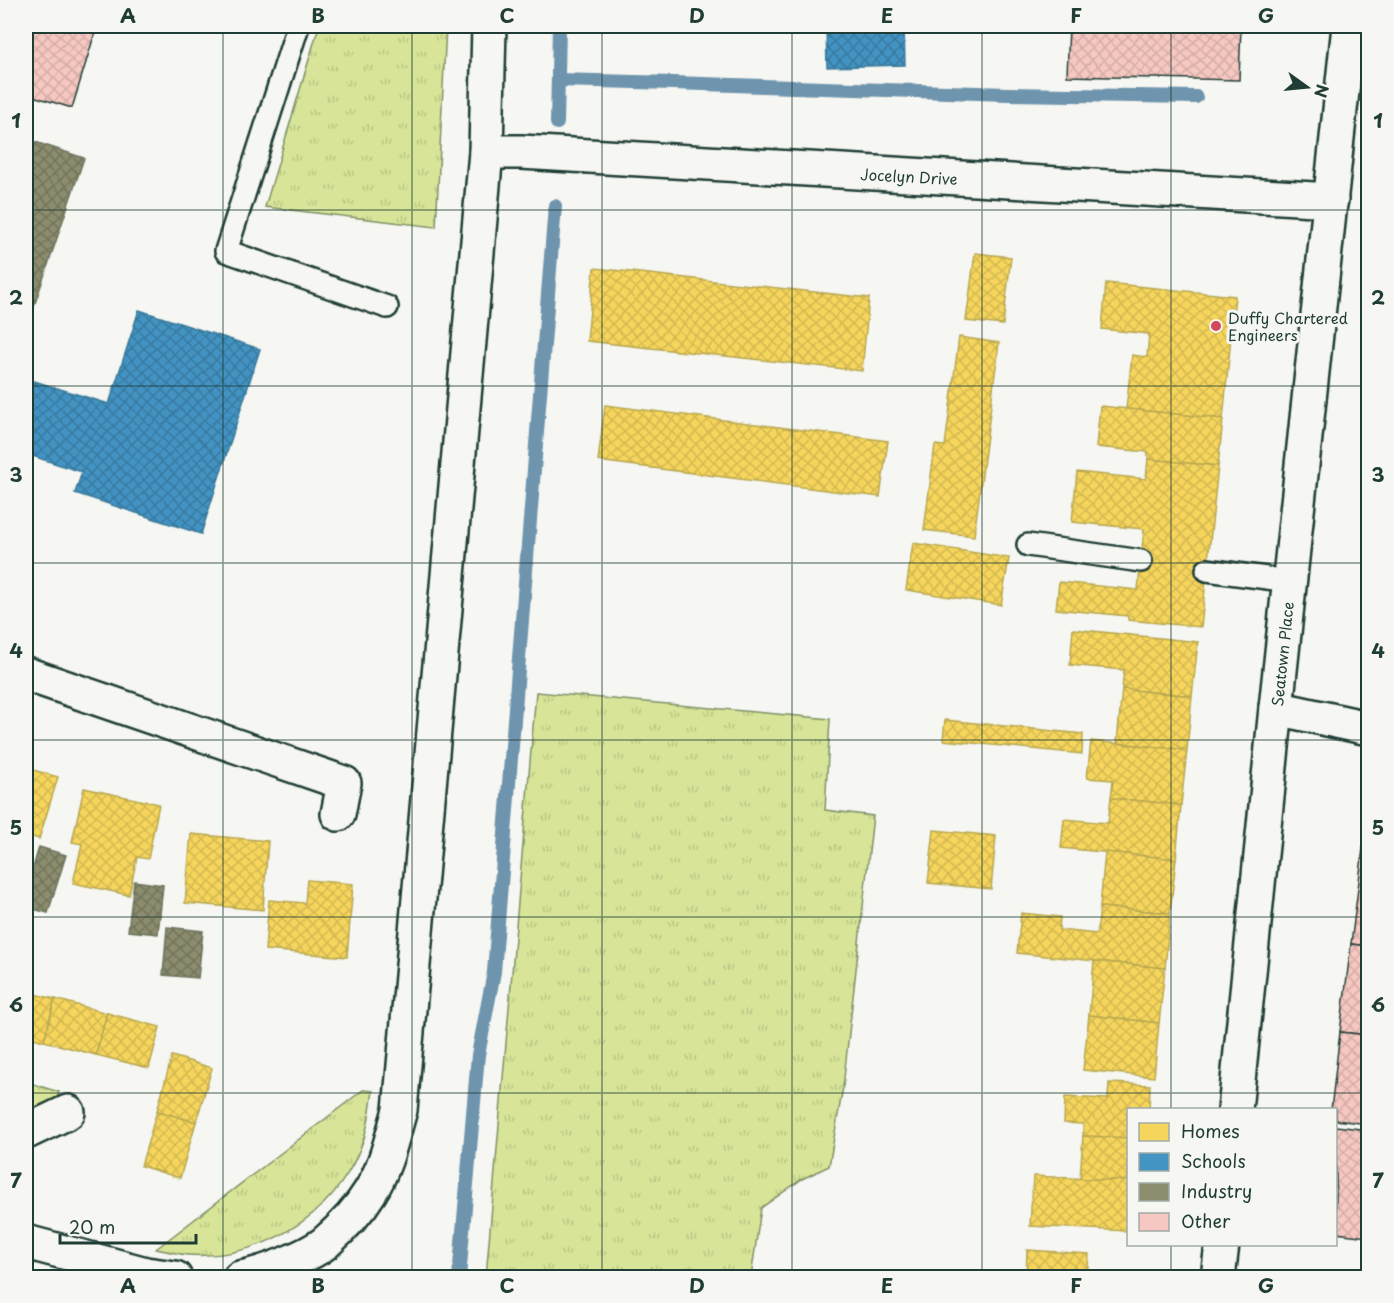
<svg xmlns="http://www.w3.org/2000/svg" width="1394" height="1303" font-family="'Playpen Sans',sans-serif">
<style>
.grass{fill:url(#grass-tufts);stroke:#7c9166;stroke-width:1.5}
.homes{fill:url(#homes-cross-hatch);stroke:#b6a750;stroke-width:1.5}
.schools{fill:url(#schools-cross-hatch);stroke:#387998;stroke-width:1.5}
.industry{fill:url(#industry-cross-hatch);stroke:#6b745d;stroke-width:1.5}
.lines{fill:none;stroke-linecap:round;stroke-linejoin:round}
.stream{stroke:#6e95ad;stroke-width:14}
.building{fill:url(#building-cross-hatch);stroke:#1f3d34;stroke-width:1.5}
.service-casing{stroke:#1f3d34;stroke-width:26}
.minor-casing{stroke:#1f3d34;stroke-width:38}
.secondary-casing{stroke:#1f3d34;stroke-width:38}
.service{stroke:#f6f6f2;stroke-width:21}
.minor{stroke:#f6f6f2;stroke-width:33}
.secondary{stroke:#f6f6f2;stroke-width:33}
.grid{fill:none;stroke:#1f3d34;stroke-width:1.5;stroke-opacity:0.55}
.poi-dot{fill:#d1495b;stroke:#f6f6f2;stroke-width:2}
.labels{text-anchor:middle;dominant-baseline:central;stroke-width:6;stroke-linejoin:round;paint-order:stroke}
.street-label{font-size:15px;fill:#1f3d34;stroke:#f6f6f2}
.poi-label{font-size:15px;fill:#1f3d34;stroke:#f6f6f2;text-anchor:start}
.neatline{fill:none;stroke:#1f3d34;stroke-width:2}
.grid-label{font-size:20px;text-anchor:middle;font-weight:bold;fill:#1f3d34}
</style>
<defs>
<pattern id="grass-tufts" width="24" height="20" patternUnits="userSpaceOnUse" patternTransform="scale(1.5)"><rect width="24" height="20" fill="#d8e598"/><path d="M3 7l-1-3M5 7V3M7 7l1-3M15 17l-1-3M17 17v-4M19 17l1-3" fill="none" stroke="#b9c584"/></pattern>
<pattern id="homes-cross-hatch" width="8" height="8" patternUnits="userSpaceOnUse" patternTransform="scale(1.5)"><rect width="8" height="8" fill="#f6d55c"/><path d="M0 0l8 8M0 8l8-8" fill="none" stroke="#d2b851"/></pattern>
<pattern id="schools-cross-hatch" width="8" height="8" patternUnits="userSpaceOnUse" patternTransform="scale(1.5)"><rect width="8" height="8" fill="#4393c3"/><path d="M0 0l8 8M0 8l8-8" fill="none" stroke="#37799f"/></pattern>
<pattern id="industry-cross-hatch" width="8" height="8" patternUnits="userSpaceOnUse" patternTransform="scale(1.5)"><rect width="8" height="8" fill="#8c8c6e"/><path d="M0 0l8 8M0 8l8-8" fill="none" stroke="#72745b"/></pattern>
<pattern id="building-cross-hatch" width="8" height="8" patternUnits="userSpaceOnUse" patternTransform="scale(1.5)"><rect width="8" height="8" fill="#f7c7c1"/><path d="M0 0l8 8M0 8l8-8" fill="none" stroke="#d3aca6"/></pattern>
</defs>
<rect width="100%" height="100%" fill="#f6f6f2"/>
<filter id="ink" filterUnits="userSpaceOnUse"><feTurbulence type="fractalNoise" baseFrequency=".0167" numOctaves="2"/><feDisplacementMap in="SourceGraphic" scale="12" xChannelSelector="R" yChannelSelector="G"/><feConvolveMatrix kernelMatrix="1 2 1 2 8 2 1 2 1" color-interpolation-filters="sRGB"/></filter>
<g filter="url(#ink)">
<!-- grass -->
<g class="grass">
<polygon points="319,26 446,26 436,227 265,207"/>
<polygon points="536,692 830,719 825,810 873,816 843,1087 829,1166 802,1179 761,1208 751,1277 486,1277"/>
<polygon points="26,1082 59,1092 54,1111 43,1112 26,1110"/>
<path d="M 363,1090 L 373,1091 C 370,1111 368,1130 360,1149 C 332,1217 260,1260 188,1255 C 177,1254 166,1251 156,1249 Z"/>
</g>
<!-- homes -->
<g class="homes">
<polygon points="975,253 1011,257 1003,325 966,321"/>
<polygon points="594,268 869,298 862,371 587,341"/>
<polygon points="1106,283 1235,296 1223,419 1126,409 1132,355 1147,357 1149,334 1102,329"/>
<polygon points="959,337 999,343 974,536 924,530 935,445 945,446"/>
<polygon points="605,405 888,441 880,497 598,461"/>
<polygon points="1100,406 1223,419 1218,466 1148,459 1148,452 1096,447"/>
<polygon points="1148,459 1218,466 1201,627 1128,620 1128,616 1056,609 1059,582 1138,590 1144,529 1072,522 1077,472 1146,479"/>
<polygon points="913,543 1009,558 1001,605 906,590"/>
<polygon points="1073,629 1198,642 1192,696 1122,689 1124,670 1070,665"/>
<polygon points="1122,689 1192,696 1187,750 1117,743"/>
<polygon points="945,720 1083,734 1082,754 943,740"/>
<polygon points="1091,741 1187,750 1181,805 1111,798 1113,780 1087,778"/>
<polygon points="26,768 58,777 39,839 26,835"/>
<polygon points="84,788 159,804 148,859 137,857 129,895 73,883 82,844 72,842"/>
<polygon points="1111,798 1181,805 1176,859 1061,848 1064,819 1108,823"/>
<polygon points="934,830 996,836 991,889 928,883"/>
<polygon points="191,834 268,841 263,910 185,903"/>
<polygon points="1105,852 1176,859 1170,913 1100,907"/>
<polygon points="307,880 353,884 347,957 265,950 269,900 305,903"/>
<polygon points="1100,907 1170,913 1165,968 1017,953 1021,913 1060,917 1059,930 1097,934"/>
<polygon points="1094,961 1165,968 1159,1023 1089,1015"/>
<polygon points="26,992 55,999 44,1041 26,1036"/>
<polygon points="55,999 107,1013 96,1055 44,1041"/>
<polygon points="107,1013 160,1027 149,1068 96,1055"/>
<polygon points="1089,1015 1159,1023 1154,1077 1083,1070"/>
<polygon points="172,1056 212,1068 196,1122 157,1111"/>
<polygon points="1109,1083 1150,1085 1149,1110 1128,1110 1128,1138 1083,1136 1083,1124 1064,1123 1065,1097 1108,1099"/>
<polygon points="157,1111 196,1122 180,1178 141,1166"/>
<polygon points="1083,1136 1128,1138 1128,1181 1080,1179"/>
<polygon points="1033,1176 1128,1181 1128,1231 1030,1226"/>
<polygon points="1027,1250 1089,1254 1087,1278 1026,1278"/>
</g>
<!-- schools -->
<g class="schools">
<polygon points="826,26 904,26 905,65 827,67"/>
<polygon points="139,310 260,349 201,534 75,493 82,472 26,454 26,408 34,381 109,404"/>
</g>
<!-- industry -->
<g class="industry">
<polygon points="26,139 84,158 26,330"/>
<polygon points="39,847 66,855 48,913 26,907 26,892"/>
<polygon points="134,881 163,885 158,934 128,931"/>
<polygon points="167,927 203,931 198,978 163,975"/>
</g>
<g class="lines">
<!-- stream -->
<g class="stream">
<polyline points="558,80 673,83 1008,94 1196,97"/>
<polyline points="557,123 559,26"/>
<polyline points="459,1278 478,1055 494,972 555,206"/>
</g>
</g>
<!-- building -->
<g class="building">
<polygon points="26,26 97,26 72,108 26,94"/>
<polygon points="1069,26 1241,26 1239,80 1067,76"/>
<polygon points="1368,802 1368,858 1362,857"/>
<polygon points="1362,857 1368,858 1368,946 1351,944"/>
<polygon points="1351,944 1368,946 1368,1035 1340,1032"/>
<polygon points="1340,1032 1368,1035 1368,1124 1336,1120 1336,1110 1331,1110"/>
<polygon points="1336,1126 1368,1130 1368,1237 1336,1233"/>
</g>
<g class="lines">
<defs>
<g id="service">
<polyline points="298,26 226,251 387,307"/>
<polyline points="1028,545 1141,561"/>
<polyline points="1207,570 1289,581"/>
</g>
<g id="minor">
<polyline points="486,152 521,152 1331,200"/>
<polyline points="26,674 344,783 338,814"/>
<polyline points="1276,708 1368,728"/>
<polyline points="26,1132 68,1112"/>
<polyline points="26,1242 146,1274 175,1278"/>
<path d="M 240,1278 C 263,1274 307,1257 325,1243 C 341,1229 359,1210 370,1192 C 386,1167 392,1137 400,1110 L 486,152 L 489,26"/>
</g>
<g id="secondary">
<polyline points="1235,1110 1276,708 1349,26"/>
<polyline points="1218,1278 1222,1244"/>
</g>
</defs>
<!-- service casing -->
<use href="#service" class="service-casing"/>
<!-- minor casing -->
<use href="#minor" class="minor-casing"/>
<!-- secondary casing -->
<use href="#secondary" class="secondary-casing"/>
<!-- service -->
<use href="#service" class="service"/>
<!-- minor -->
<use href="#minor" class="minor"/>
<!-- secondary -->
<use href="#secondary" class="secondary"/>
</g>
</g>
<!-- grid -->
<path class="grid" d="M 223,26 L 223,1278M 412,26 L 412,1278M 602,26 L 602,1278M 792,26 L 792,1278M 982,26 L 982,1278M 1171,26 L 1171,1110M 26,210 L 1368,210M 26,386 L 1368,386M 26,563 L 1368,563M 26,740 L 1368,740M 26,917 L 1368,917M 26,1093 L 1368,1093M 1171,1244 L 1171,1278"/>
<!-- markers -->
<circle class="poi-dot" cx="1216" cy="326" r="6"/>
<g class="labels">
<!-- street labels -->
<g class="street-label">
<text transform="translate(909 176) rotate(3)">Jocelyn Drive</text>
<text transform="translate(1282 654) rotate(-84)">Seatown Place</text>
</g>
<!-- poi labels -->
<g class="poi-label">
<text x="1228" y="317">Duffy Chartered<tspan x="1228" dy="17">Engineers</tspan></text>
</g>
</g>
<!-- margin -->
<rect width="1394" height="1303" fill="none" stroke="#f6f6f2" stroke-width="66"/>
<!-- legend -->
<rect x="1127" y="1108" width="210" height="138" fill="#f6f6f2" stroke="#a0aca6" stroke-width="1.5"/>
<rect x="1139" y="1123" width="30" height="18" fill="#f6d55c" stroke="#a0aca6" stroke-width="1.5"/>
<text x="1181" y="1138" font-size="18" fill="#1f3d34">Homes</text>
<rect x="1139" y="1153" width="30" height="18" fill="#4393c3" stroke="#a0aca6" stroke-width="1.5"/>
<text x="1181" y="1168" font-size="18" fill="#1f3d34">Schools</text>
<rect x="1139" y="1183" width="30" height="18" fill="#8c8c6e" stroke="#a0aca6" stroke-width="1.5"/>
<text x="1181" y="1198" font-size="18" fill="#1f3d34">Industry</text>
<rect x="1139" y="1213" width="30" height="18" fill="#f7c7c1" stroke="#a0aca6" stroke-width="1.5"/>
<text x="1181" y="1228" font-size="18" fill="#1f3d34">Other</text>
<!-- north arrow -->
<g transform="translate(1307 87) rotate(105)" stroke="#f6f6f2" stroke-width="4.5" paint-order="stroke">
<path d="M0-4.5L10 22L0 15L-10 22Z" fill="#1f3d34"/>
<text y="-9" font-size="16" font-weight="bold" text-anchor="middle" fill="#1f3d34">N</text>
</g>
<!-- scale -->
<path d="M60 1234v9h136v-9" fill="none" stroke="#1f3d34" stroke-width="3"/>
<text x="69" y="1234" font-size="18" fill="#1f3d34" stroke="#f6f6f2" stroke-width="4.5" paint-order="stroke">20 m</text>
<rect x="33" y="33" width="1328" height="1237" class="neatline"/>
<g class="grid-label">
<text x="128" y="23">A</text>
<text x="318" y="23">B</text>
<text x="507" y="23">C</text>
<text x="697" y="23">D</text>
<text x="887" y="23">E</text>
<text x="1076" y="23">F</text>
<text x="1266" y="23">G</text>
<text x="16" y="128">1</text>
<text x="1378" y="128">1</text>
<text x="16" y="305">2</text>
<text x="1378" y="305">2</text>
<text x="16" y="482">3</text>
<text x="1378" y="482">3</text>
<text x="16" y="658">4</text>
<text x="1378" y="658">4</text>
<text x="16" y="835">5</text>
<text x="1378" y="835">5</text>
<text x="16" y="1012">6</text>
<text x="1378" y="1012">6</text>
<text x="16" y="1188">7</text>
<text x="1378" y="1188">7</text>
<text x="128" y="1293">A</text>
<text x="318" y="1293">B</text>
<text x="507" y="1293">C</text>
<text x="697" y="1293">D</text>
<text x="887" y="1293">E</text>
<text x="1076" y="1293">F</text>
<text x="1266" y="1293">G</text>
</g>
</svg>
